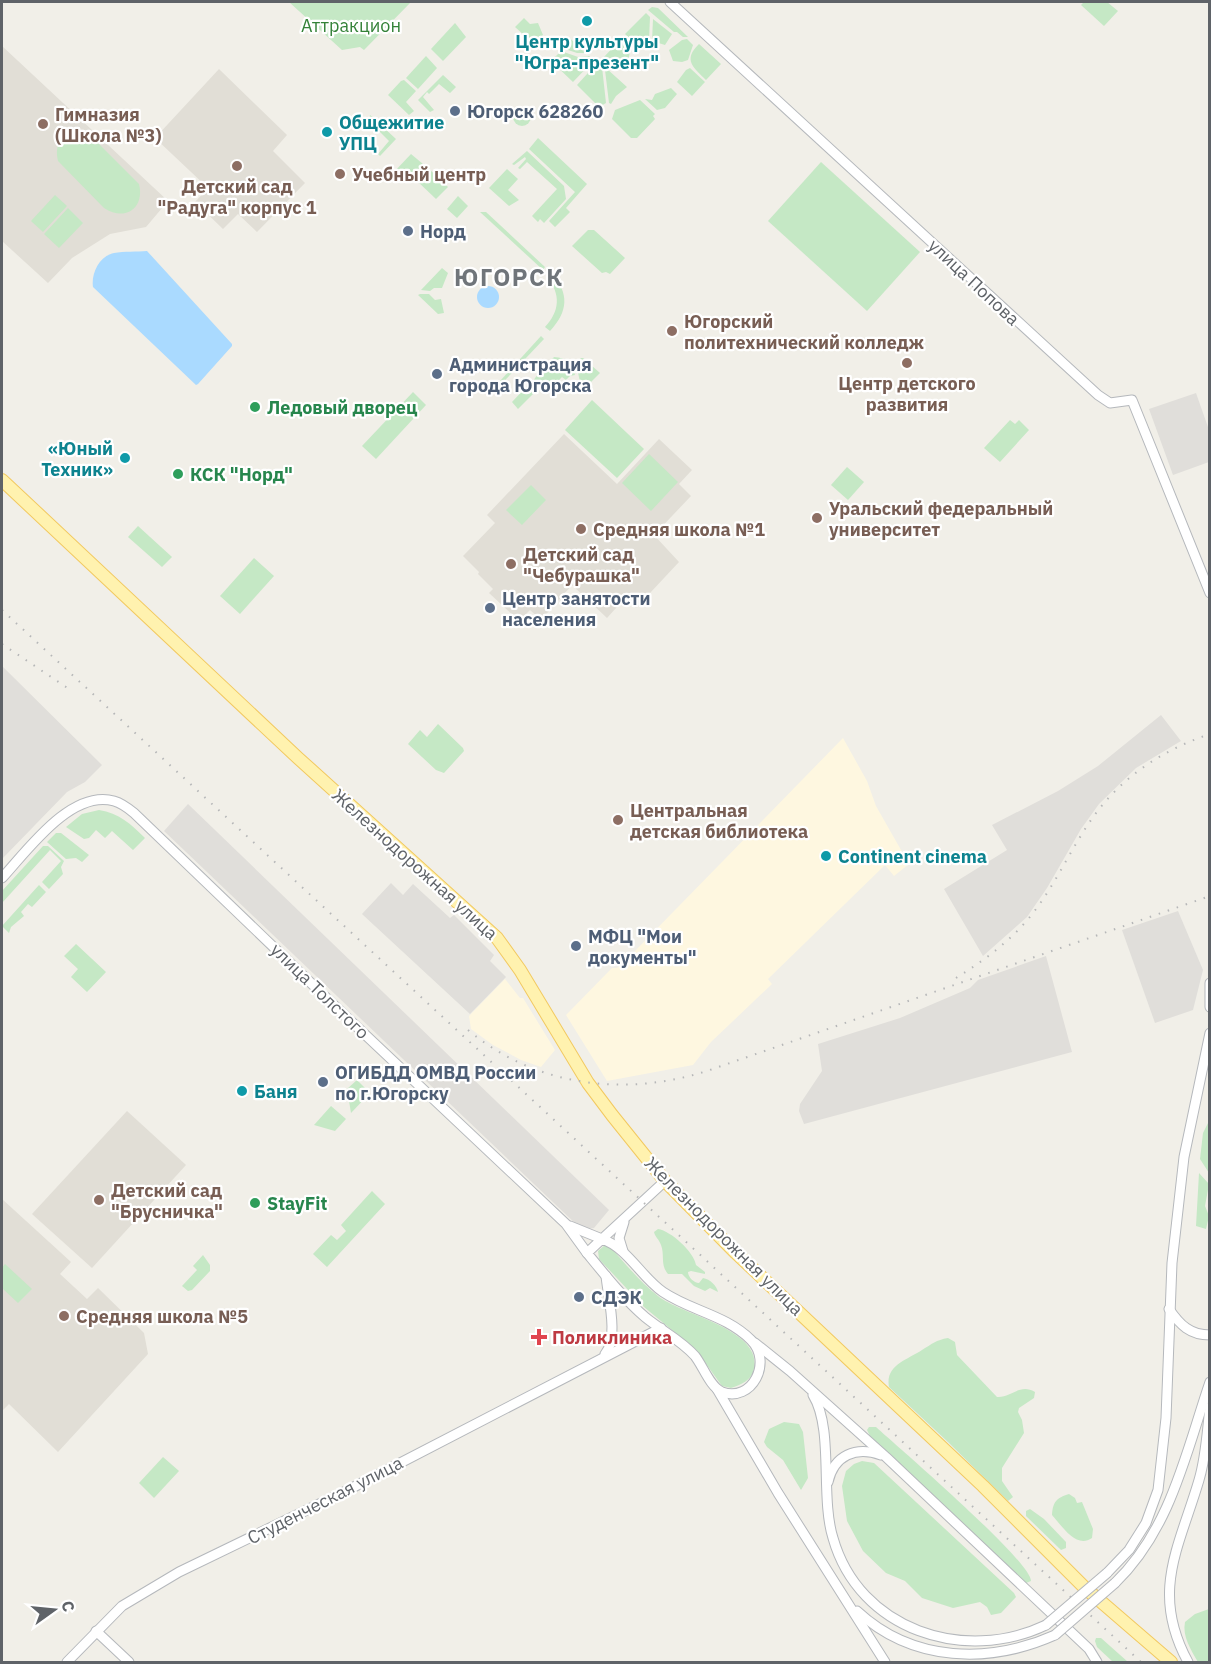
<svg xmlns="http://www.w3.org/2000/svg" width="1211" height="1664" font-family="'IBM Plex Sans',sans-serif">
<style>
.commercial{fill:#fef7e0}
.industrial{fill:#e0deda}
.education{fill:#e1ded6}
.green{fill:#c5e8c5}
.water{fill:#aadaff}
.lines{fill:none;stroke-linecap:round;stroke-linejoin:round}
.minor-casing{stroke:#b5b8bc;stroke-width:11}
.major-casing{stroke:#f2c960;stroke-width:14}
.minor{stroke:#fff;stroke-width:9}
.major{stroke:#fff2af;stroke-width:12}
.rail{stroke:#b6b7b8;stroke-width:2;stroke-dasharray:1.5 8;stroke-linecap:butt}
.minor-bridge-casing{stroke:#b5b8bc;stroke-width:11;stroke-linecap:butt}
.minor-bridge{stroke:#fff;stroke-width:9}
.culture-dot{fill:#0f9aa8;stroke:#fff;stroke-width:2}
.service-dot{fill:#5c6f8a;stroke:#fff;stroke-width:2}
.education-dot{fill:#8d6e63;stroke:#fff;stroke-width:2}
.leisure-dot{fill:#2e9e5b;stroke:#fff;stroke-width:2}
.health-dot{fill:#e0444e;stroke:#fff;stroke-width:2}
.labels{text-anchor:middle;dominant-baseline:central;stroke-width:4.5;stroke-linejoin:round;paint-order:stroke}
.park-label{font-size:18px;fill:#348238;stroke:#fff}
.culture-label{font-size:18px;font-weight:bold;fill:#0d838f;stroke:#fff;text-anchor:start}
.service-label{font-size:18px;font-weight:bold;fill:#4e5e75;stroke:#fff;text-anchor:start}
.education-label{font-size:18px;font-weight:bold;fill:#785e54;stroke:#fff;text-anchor:start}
.street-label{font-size:18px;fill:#5f6368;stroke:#fff}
.leisure-label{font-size:18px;font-weight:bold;fill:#27864d;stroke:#fff;text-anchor:start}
.health-label{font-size:18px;font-weight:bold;fill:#be3a42;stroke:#fff;text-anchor:start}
.district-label{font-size:24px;font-weight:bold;letter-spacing:1.5px;fill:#70757a;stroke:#fff}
</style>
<rect width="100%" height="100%" fill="#f1efe8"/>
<!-- commercial -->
<g class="commercial">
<polygon points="843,738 867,781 876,806 909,864 894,876 885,865 768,979 772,984 711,1042 693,1065 607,1081 566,1015 612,968 617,968 633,953"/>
<polygon points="505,979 520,998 523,998 555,1050 541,1067 521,1060 493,1045 471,1029 469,1016"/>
</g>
<!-- industrial -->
<g class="industrial">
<polygon points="1196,393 1209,430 1209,462 1173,475 1149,409"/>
<polygon points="2,666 102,765 85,782 67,792 2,859"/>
<polygon points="1161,715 1181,741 1136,768 1099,804 1081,829 1047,888 1027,917 983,956 944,889 1007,850 992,825 1058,791 1098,766"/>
<polygon points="188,804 609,1210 594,1228 587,1229 578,1226 164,831"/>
<polygon points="391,883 403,895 413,884 450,918 454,915 494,955 490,961 506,977 470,1014 362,914"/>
<polygon points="1178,911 1203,970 1193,1010 1155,1023 1122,930"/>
<polygon points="1046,956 1072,1052 804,1124 799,1111 800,1104 822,1071 818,1044 900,1018 970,988 978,980"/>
</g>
<!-- education -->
<g class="education">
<polygon points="2,46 168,201 146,227 110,234 72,258 48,283 2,241"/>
<polygon points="219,69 287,135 273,151 305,183 257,232 238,214 223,229 195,202 208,188 155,138"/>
<polygon points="564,434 617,484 659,439 692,470 679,484 691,496 654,535 679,562 636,608 625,598 607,618 572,585 541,620 530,610 519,621 489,593 493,589 478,574 479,572 463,556 495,523 487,515"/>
<polygon points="127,1111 186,1165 92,1268 32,1214"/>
<polygon points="2,1199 71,1262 60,1274 87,1299 98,1288 144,1333 148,1354 58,1452 9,1404 2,1411"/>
</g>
<!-- green -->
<g class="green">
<polygon points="289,2 411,2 364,50 360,47 342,50"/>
<polygon points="1084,2 1107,2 1118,11 1104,26 1081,5"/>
<polygon points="652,7 658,8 688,37 683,37 677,32 674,32 648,10"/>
<polygon points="646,13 650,17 649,40 637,45 625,34"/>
<polygon points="524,18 530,24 538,23 543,35 534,44 515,27"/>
<polygon points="653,19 672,34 665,45 652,41"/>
<polygon points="455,23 466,37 443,61 431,49"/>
<polygon points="561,36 567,36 587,53 577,53 562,48"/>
<polygon points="687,39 693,45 688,60 682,62 673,61 669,50 682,40"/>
<polygon points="619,41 630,52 627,65 611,66 603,58"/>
<path d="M 699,44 L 721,64 L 706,80 C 694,68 682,60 699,44 Z"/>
<polygon points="561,51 578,57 589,56 594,60 573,82 551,61"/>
<polygon points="426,56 437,68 418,89 406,78"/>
<polygon points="598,62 602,67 606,103 599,107 577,85"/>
<polygon points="606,68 627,87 616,96 611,104 609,103 605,70"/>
<polygon points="690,68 705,82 692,96 677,82 686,70"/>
<polygon points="443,75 456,87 450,93 439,84 429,94 427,92 423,97 434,110 430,112 418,100"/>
<polygon points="404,80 416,91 406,102 414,111 409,115 388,95 401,81"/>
<polygon points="671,88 677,94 665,108 657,110 645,99 652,100 655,94"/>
<polygon points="640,100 655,114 653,116 655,119 637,138 631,138 612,119 615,110"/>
<circle cx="522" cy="117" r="9"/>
<polygon points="370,115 396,139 380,156 378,154 389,141 369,121"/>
<path d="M 77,131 L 85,133 L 92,137 L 139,184 C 145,208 125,222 104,208 L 58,161 C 54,145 61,134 77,131 Z"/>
<polygon points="538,138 587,184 566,208 570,212 555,227 549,221 575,192 529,149"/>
<polygon points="527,151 564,186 566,199 544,223 540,219 538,222 532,216 557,189 527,162 520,169 518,168 526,159 525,157 514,165 512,164"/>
<polygon points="411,154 423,164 405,183 393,173"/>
<polygon points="821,162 920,252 867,311 768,221"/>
<polygon points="427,167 448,187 436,199 415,179"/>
<polygon points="507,169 518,179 508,190 519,200 509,206 489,188"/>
<polygon points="55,195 67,206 43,232 31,221"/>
<polygon points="458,196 468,206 457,218 447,209"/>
<polygon points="68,208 83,223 59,248 44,234"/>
<polygon points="480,212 486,212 545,267 543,270"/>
<polygon points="588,230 594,230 625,258 610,274 606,272 602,273 572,246"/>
<polygon points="442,268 448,273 442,288 434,288 430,291 421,290"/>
<path d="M 551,273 C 570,293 568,312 550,331 L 545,327 C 560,311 561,294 547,277 Z"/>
<polygon points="420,294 429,294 435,300 441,299 444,313 438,314 418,295"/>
<polygon points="541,336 544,339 492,394 490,392"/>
<path d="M 554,357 C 567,358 572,363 575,375 L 570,376 L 566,380 L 562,377 L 547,392 L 534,380 L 535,378 Z"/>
<polygon points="581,358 583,358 600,373 587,386 580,382 576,363"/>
<polygon points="528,385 536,391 518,409 512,402"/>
<polygon points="413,392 426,405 376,459 362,446"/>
<polygon points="592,400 644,449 617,478 565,430"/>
<polygon points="1010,420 1015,424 1019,420 1029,430 1000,462 984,448"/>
<polygon points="649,454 678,482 651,511 622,483"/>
<polygon points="847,467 864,482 848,500 831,485"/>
<polygon points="531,485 546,500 522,525 506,510"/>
<polygon points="138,526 172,557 162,567 128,537"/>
<polygon points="254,558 274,576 240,614 220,596"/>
<polygon points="438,724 463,748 464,751 444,773 436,770 408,744 420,730 427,737"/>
<path d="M 99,810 C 119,813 131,824 145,838 L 133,850 L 112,831 L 105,838 L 96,830 L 89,838 L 84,839 L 66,827 L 82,814 Z"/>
<polygon points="56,833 61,833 89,855 82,862 76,858 66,859 47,842"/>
<polygon points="43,846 48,846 64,861 61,867 63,874 49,889 42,882 61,861 50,850 2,903 2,891"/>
<polygon points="39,885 46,892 32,907 28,904 21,912 24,916 11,927 9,933 2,926"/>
<polygon points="76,944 106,972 87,992 71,977 78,969 64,956"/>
<polygon points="357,1080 370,1093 351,1113 347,1089"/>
<polygon points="331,1106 346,1119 335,1131 314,1125"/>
<polygon points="1209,1121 1209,1173 1200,1159 1203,1133"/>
<polygon points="1199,1173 1209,1184 1205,1206 1209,1216 1206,1229 1196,1226"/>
<polygon points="372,1191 385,1204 327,1267 313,1254 331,1235 337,1240 346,1231 341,1225"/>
<path d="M 658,1229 C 671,1231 694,1252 696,1265 L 705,1272 L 705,1274 L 691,1271 L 688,1272 C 688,1277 694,1283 699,1283 L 703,1278 C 710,1279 717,1286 718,1292 L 710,1288 L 705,1291 L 694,1286 L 682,1274 L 668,1274 C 660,1265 665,1255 661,1245 C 659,1239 655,1237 654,1232 Z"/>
<path d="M 605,1245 L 610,1247 C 625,1263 640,1282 658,1296 C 681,1315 763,1329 754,1369 C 752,1380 741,1385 731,1388 L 722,1386 L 696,1350 L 644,1307 L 599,1259 L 598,1251 Z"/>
<polygon points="203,1255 210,1265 210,1271 192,1290 188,1291 182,1286 197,1270 193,1266"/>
<polygon points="5,1264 32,1289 18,1303 2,1288 2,1268"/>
<path d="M 948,1338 L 955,1342 L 957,1355 L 997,1397 C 1012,1398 1019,1383 1035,1392 L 1034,1398 L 1019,1408 L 1018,1412 L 1022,1420 L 1024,1433 L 1002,1468 L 1002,1481 L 1013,1497 L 1008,1501 L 948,1442 L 889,1387 C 885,1365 907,1360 922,1350 C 932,1344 936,1340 948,1338 Z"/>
<polygon points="784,1422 799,1424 803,1432 808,1478 801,1490 783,1460 767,1447 764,1442 769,1429"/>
<path d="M 869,1427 L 876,1427 C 898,1447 1031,1561 1031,1581 L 1026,1583 L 870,1436 L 867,1430 Z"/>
<polygon points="163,1457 179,1471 154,1498 139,1483"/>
<polygon points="862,1461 874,1463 1014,1593 1016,1597 1001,1613 991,1615 987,1607 980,1602 953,1608 922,1598 905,1581 886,1573 863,1551 847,1521 842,1486 846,1471 854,1464"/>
<path d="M 1069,1494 L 1075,1498 L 1077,1503 L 1082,1502 L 1093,1529 L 1092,1538 C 1076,1549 1062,1526 1052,1515 C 1053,1502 1056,1498 1069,1494 Z"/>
<polygon points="1030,1509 1044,1519 1066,1542 1066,1548 1061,1550 1026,1516 1026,1511"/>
<path d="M 1209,1609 L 1209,1662 L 1198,1662 C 1191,1650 1182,1636 1185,1622 L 1195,1614 Z"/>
<polygon points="1096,1638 1101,1638 1128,1662 1113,1662 1097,1647 1095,1641"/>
</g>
<!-- water -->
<g class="water">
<path d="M 147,251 L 232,344 L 232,346 L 198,384 L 196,385 L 93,287 C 91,274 99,256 114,253 C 124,251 137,252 147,251 Z"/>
<circle cx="488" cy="297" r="11"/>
</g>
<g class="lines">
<defs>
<g id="minor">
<polyline points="670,2 1098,395 1110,403 1132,400 1210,593"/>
<path d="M 2,878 C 27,851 71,789 114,801 C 121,803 128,808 134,813 L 338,1009 L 566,1224 L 587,1253"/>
<polyline points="1210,983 1210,1007"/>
<polyline points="570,1226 602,1239 665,1181"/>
<path d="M 602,1239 C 628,1248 641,1277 663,1292 C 691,1311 726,1315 751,1340 C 773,1362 752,1403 722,1392 C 710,1387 703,1366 695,1356 C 681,1340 662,1331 645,1317 C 624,1299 605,1275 587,1253 Z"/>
<polyline points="623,1251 619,1238 624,1222"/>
<path d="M 1169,1309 C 1180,1325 1190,1335 1210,1335"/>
<polyline points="755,1343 790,1371 886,1457 1089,1649 1097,1662"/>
<path d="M 605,1354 C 619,1338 608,1297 606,1276"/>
<polyline points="717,1389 778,1493 885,1662"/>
<path d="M 813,1395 C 834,1429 820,1497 833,1538 C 859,1630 964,1664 1046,1625"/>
<path d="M 828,1482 C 834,1455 856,1446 881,1455"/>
<polyline points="1107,1573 1129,1550 1146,1523 1158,1490 1166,1418 1172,1263 1184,1157 1210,1033"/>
<path d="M 1115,1583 C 1171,1529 1186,1452 1210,1382"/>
<path d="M 857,1611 C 913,1663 990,1664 1055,1635"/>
<polyline points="96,1631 129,1662"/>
<polyline points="67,1662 122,1606 179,1572 348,1490 661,1328"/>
<path d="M 1188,1662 C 1150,1592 1179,1548 1199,1480 C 1206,1457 1207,1432 1210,1407"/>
</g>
<polyline id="major" points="2,480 298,758 497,938 520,970 588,1083 612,1115 665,1181 736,1253 983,1486 1084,1587 1171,1662"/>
</defs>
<!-- minor casing -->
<use href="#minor" class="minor-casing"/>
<!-- major casing -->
<use href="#major" class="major-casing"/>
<!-- minor -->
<use href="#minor" class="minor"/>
<!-- major -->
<use href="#major" class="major"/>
<!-- rail -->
<g class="rail">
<polyline points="2,610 1141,1662"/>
<polyline points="2,644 69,689"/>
<path d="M 956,978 C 985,960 1012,940 1033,913 C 1054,886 1068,855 1087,826 C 1116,781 1159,751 1210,734"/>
<path d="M 468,1030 C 536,1087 625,1097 707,1071 L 1210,896"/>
</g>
<defs>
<g id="minor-bridge">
<polyline points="1046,1625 1107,1573"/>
<polyline points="1055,1635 1115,1583"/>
</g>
</defs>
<!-- minor-bridge casing -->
<use href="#minor-bridge" class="minor-bridge-casing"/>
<!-- minor-bridge -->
<use href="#minor-bridge" class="minor-bridge"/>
</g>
<!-- markers -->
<g class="culture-dot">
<circle cx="587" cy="21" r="6"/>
<circle cx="327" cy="132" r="6"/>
<circle cx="125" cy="458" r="6"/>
<circle cx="826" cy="856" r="6"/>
<circle cx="242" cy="1091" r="6"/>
</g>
<g class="service-dot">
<circle cx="455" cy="111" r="6"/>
<circle cx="408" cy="231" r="6"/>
<circle cx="437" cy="374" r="6"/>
<circle cx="490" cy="608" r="6"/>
<circle cx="576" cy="946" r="6"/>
<circle cx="323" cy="1082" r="6"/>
<circle cx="579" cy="1297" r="6"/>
</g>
<g class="education-dot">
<circle cx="43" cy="124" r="6"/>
<circle cx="237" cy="166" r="6"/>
<circle cx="340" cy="174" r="6"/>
<circle cx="672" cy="331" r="6"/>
<circle cx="907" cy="363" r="6"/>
<circle cx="817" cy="518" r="6"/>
<circle cx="581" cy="529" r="6"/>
<circle cx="511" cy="564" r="6"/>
<circle cx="618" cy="820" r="6"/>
<circle cx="99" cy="1200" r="6"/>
<circle cx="64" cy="1316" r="6"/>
</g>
<g class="leisure-dot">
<circle cx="255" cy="407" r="6"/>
<circle cx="178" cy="474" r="6"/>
<circle cx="255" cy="1203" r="6"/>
</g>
<path class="health-dot" d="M536 1328h6v6h6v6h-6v6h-6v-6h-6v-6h6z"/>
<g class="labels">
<!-- park labels -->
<g class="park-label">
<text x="351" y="25">Аттракцион</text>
</g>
<!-- culture labels -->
<g class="culture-label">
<text x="587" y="41" text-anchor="middle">Центр культуры<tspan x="587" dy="21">"Югра-презент"</tspan></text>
<text x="339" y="122">Общежитие<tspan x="339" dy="21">УПЦ</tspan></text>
<text x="113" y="448" text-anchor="end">«Юный<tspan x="113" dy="21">Техник»</tspan></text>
<text x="838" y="856">Continent cinema</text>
<text x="254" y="1091">Баня</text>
</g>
<!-- service labels -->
<g class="service-label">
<text x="467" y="111">Югорск 628260</text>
<text x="420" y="231">Норд</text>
<text x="449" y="364">Администрация<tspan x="449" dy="21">города Югорска</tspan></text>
<text x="502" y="598">Центр занятости<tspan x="502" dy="21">населения</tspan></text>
<text x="588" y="936">МФЦ "Мои<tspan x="588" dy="21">документы"</tspan></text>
<text x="335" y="1072">ОГИБДД ОМВД России<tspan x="335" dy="21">по г.Югорску</tspan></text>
<text x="591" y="1297">СДЭК</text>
</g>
<!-- education labels -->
<g class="education-label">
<text x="55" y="114">Гимназия<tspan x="55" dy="21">(Школа №3)</tspan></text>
<text x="352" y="174">Учебный центр</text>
<text x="237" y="186" text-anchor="middle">Детский сад<tspan x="237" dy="21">"Радуга" корпус 1</tspan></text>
<text x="684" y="321">Югорский<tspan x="684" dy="21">политехнический колледж</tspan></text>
<text x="907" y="383" text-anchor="middle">Центр детского<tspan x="907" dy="21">развития</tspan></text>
<text x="829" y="508">Уральский федеральный<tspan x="829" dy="21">университет</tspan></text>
<text x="593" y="529">Средняя школа №1</text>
<text x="523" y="554">Детский сад<tspan x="523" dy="21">"Чебурашка"</tspan></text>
<text x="630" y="810">Центральная<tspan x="630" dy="21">детская библиотека</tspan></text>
<text x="111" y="1190">Детский сад<tspan x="111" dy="21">"Брусничка"</tspan></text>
<text x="76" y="1316">Средняя школа №5</text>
</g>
<!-- street labels -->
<g class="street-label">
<text transform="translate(974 282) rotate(43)">улица Попова</text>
<text transform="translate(415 864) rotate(42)">Железнодорожная улица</text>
<text transform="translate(320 991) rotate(44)">улица Толстого</text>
<text transform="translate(724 1236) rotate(45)">Железнодорожная улица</text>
<text transform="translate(325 1500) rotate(-27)">Студенческая улица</text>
</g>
<!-- leisure labels -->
<g class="leisure-label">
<text x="267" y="407">Ледовый дворец</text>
<text x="190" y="474">КСК "Норд"</text>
<text x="267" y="1203">StayFit</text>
</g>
<!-- health labels -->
<g class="health-label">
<text x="552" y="1337">Поликлиника</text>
</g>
<!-- district labels -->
<g class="district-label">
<text x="509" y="277">ЮГОРСК</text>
</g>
</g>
<!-- border -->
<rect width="1211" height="1664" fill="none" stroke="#5f6368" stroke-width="6"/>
<!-- north arrow -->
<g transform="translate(54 1610) rotate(75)" stroke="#ffffff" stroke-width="4.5" paint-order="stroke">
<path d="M0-4.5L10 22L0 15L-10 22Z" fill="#5f6368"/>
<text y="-9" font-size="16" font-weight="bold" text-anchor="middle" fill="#5f6368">С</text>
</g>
</svg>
